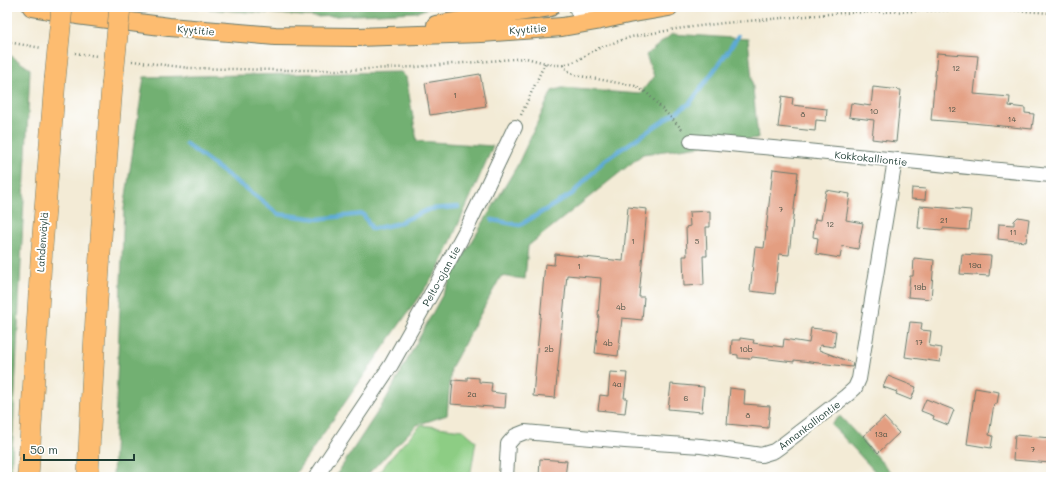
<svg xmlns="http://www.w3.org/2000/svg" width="1058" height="484" font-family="Mali,sans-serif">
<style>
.green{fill:#8dcd84;stroke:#56855c}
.forest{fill:#72b072;stroke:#487653}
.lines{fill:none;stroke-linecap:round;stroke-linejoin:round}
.stream{stroke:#5daad6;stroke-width:4.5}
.building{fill:#e39e81}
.minor-casing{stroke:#697a6d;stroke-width:16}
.major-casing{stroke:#697a6d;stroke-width:20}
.highway-casing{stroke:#697a6d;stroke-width:22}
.path{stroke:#697a6d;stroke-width:2.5;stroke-dasharray:1 3;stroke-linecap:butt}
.minor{stroke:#fff;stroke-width:14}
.major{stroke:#fdbc70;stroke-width:18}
.highway{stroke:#fdbc70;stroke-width:21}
.highway-bridge-casing{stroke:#697a6d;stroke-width:22;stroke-linecap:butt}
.highway-bridge{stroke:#fdbc70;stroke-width:21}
.labels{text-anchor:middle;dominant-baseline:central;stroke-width:4;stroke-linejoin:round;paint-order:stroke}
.number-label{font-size:8px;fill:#505547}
.street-label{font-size:10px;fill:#1f3d34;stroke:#fff}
</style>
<rect width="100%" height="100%" fill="#fff"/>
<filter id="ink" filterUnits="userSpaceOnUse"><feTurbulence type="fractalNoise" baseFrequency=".025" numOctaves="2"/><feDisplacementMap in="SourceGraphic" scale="8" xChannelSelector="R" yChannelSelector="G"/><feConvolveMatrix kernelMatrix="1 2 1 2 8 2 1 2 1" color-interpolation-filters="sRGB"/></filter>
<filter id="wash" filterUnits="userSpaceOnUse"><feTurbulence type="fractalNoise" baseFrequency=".012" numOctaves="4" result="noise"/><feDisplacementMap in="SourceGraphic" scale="16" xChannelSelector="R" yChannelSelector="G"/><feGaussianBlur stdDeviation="0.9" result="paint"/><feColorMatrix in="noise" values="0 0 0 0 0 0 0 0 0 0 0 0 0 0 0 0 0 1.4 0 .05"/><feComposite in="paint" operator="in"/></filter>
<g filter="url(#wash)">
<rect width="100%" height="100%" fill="#f3ebd6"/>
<!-- green -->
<polygon class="green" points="421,425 463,430 476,441 470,477 375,477 401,446"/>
<!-- forest -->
<g class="forest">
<polygon points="180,7 431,7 417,12 317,17"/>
<polygon points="672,34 748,39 758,138 643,154 528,246 525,279 501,276 451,368 447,415 417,425 365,477 335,477 386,399 464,255 517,166 552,91 562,88 640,94 654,76 646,55"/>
<polygon points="7,53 30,69 11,477 7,477"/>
<polygon points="401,72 406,77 417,141 493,146 439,268 293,477 113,477 124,209 144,77"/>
<polygon points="840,416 895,477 880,477 831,424"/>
</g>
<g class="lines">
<!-- stream -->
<g class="stream">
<polyline points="186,144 257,197 278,214 318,219 363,214 372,229 396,224 430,209 458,207"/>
<polyline points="492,220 520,225 572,194 605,160 690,103 729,50 738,36"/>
</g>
</g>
<g id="blocks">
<!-- building -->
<g class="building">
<polygon points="937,53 978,56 974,94 1010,97 1009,106 1025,108 1025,113 1034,114 1032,129 972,123 931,120"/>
<polygon points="480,74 486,106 430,115 425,83"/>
<polygon points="873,87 901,90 896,142 872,139 874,120 849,117 851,103 871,106"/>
<polygon points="782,96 793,98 792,105 827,109 826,121 816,120 815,131 778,127"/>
<polygon points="773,169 798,172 789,255 779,254 775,294 750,291 755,247 764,248"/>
<polygon points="912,188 926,189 925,200 911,199"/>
<polygon points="826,190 850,194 846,220 863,223 858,249 842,246 840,258 816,254 818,238 813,237 815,219 821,220"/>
<polygon points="920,206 971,210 969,230 943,228 943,230 918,228"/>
<polygon points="628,207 647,209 639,297 644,297 642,320 622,318 618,356 595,353 599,316 598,316 601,278 567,275 555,398 533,396 545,264 554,265 555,254 623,261"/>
<polygon points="710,211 710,227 706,227 707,256 703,256 704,285 684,286 683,256 687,256 686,227 690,226 689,212"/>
<polygon points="1018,217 1029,219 1026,242 998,239 999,224 1014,225 1014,221"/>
<polygon points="962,254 991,256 989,276 960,274"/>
<polygon points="914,258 934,260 931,299 908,297 910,276 913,276"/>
<polygon points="910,322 922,323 921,330 931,331 929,346 942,348 940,362 905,357"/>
<polygon points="811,328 836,331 834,347 820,345 819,350 853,363 852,367 794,360 794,362 752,357 751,359 738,358 738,355 731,354 732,340 740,340 740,338 754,340 753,343 783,347 784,339 809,343"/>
<polygon points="610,372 627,373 624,398 627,398 625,413 598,410 600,395 608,396"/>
<polygon points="888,376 916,387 911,400 896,394 897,392 883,387"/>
<polygon points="467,377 479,378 479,382 492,383 491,392 506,394 505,408 451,404 453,380 467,381"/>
<polygon points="671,384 704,387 702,412 668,409"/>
<polygon points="730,388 745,390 744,404 770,406 768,428 727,424"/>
<polygon points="975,388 999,392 997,404 994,404 989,435 993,436 991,448 967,444"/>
<polygon points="926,399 954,410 948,425 933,419 934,416 921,411"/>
<polygon points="884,417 899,433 878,453 863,436"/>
<polygon points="1015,435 1051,438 1051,463 1013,460"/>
<polygon points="540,459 567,461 565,477 539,477"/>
</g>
</g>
</g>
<g filter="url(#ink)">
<use href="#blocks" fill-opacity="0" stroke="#697a6d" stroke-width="1"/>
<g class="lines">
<defs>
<g id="minor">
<polyline points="576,7 583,24"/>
<polyline points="583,24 590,7"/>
<path d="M 691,141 C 811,150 931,164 1051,175"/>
<polyline points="316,477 391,365 435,287 469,224 515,127"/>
<polyline points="506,477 508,444 515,436 525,432 625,441 701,446 761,455 774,451 781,446 846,396 855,388 859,379 895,160"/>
</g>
<g id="major">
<polyline points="32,7 77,15 169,27 275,36 357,37 482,33 562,27 596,21 628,14 669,7"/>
<polyline points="436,25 550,7"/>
</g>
<g id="highway">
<polyline points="28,477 41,261 55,80"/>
<path d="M 88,477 C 93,346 102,216 112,86"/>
</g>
</defs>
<!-- minor casing -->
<use href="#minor" class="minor-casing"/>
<!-- major casing -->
<use href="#major" class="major-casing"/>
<!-- highway casing -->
<use href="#highway" class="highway-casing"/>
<!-- path -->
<g class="path">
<polyline points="7,42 42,48"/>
<polyline points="75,53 97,56"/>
<polyline points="132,61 189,68 276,70 347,70 415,67 526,58 554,65 563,65 576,61 597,49 613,43 631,37 676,29 724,23 841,13 996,9 1051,13"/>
<polyline points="563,65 567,70 575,75 635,86 647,93 679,126 683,131"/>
<polyline points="521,115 545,63"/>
</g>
<!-- minor -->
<use href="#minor" class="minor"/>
<!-- major -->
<use href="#major" class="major"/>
<!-- highway -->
<use href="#highway" class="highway"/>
<defs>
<g id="highway-bridge">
<polyline points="55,80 62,7"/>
<polyline points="112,86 120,7"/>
</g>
</defs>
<!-- highway-bridge casing -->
<use href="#highway-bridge" class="highway-bridge-casing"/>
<!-- highway-bridge -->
<use href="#highway-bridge" class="highway-bridge"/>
</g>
</g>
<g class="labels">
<!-- number labels -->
<g class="number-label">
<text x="956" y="68">12</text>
<text x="455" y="95">1</text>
<text x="952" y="109">12</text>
<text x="874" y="111">10</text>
<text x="803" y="114">8</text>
<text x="1012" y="119">14</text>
<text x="781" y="209">7</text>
<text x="944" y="220">21</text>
<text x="830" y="224">12</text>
<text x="1013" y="232">11</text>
<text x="633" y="241">1</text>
<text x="697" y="241">5</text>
<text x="975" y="265">19a</text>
<text x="579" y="266">1</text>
<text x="920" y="287">19b</text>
<text x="621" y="307">4b</text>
<text x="919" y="342">17</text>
<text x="608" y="343">4b</text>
<text x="549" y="349">2b</text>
<text x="746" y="349">10b</text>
<text x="617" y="384">4a</text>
<text x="472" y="394">2a</text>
<text x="686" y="398">6</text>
<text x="748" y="415">8</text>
<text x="881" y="434">13a</text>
<text x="1033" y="449">7</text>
</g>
<!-- street labels -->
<g class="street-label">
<text transform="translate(528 29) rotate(-4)">Kyytitie</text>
<text transform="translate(196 30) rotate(5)">Kyytitie</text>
<text transform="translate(871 158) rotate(6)">Kokkokalliontie</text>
<text transform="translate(42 242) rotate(-86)">Lahdenväylä</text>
<text transform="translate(441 276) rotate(-61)">Pelto-ojan tie</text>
<text transform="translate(809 425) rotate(-37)">Annankalliontie</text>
</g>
</g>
<!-- margin -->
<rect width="1058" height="484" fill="none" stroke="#fff" stroke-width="24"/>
<!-- scale -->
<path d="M24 454v6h110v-6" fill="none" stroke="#1f3d34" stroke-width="2"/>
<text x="30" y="454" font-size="12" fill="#1f3d34" stroke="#ffffff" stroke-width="3" paint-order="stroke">50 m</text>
</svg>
